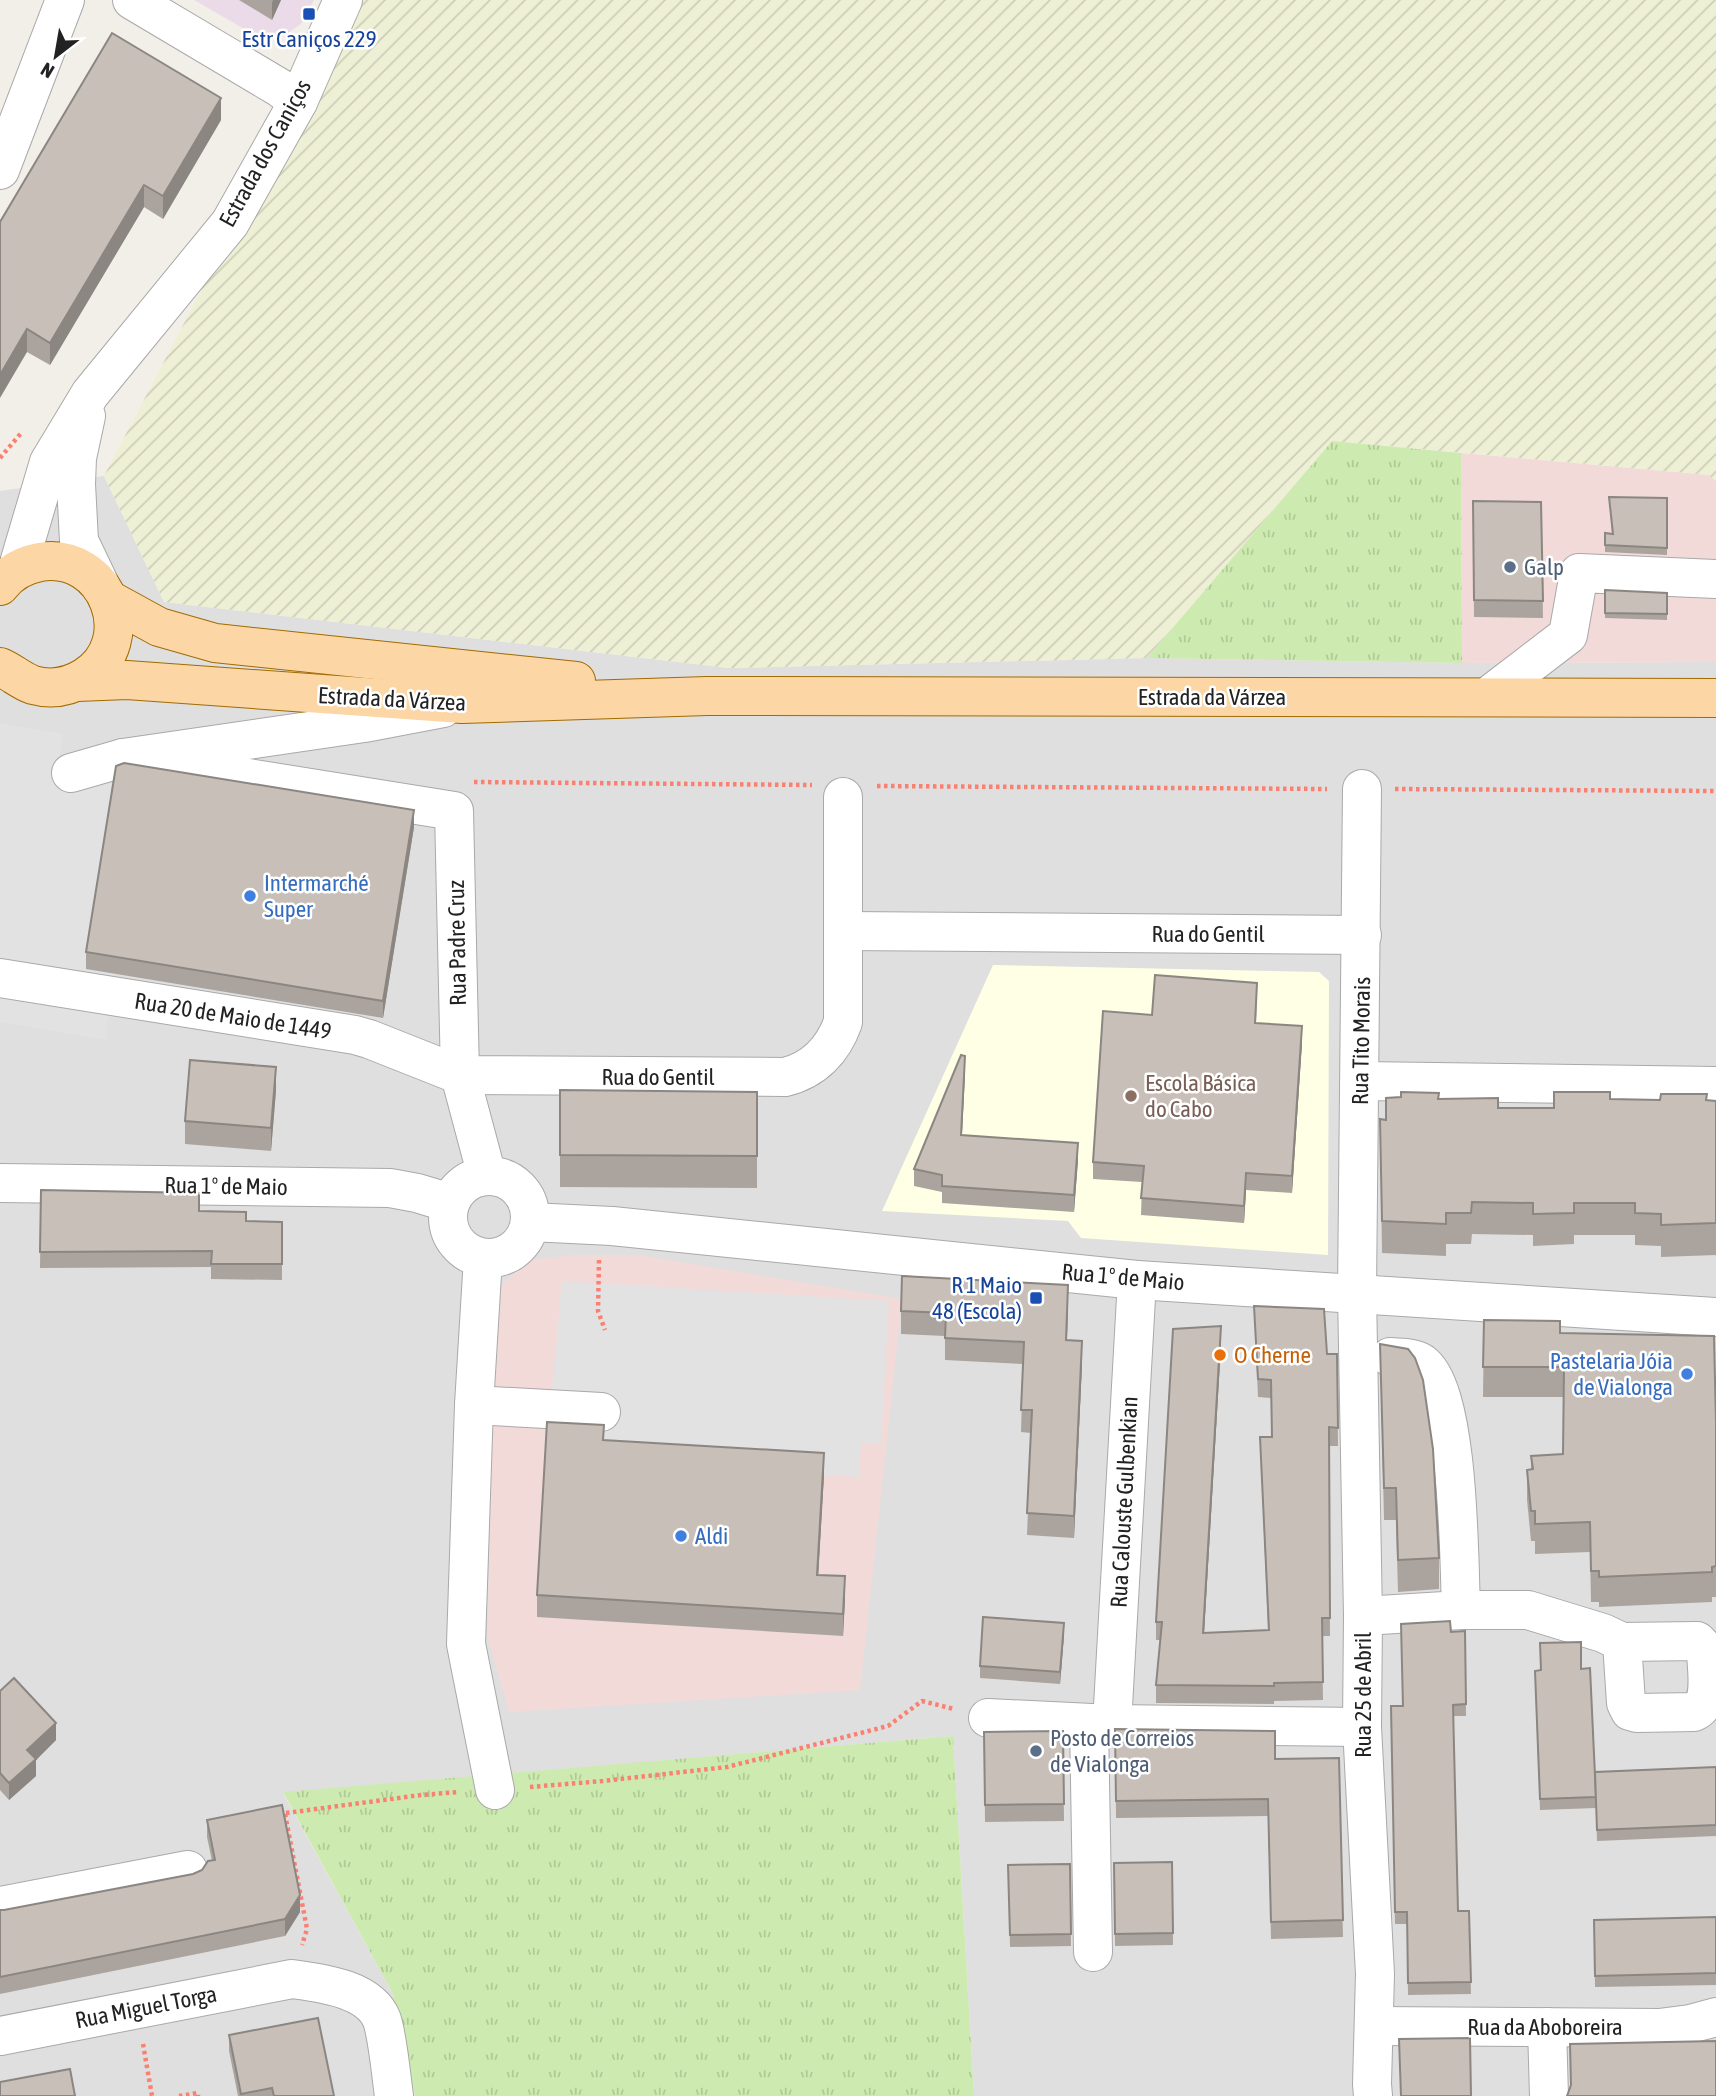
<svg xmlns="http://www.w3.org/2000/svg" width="1716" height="2096" font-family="'Asap Condensed',sans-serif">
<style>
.residential{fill:#e0dfdf}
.commercial{fill:#f2dad9}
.industrial{fill:#ebdbe8}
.education{fill:#ffffe5}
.farmland{fill:url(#farmland-furrows)}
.grass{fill:url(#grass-tufts)}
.parking{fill:#e2e2e2}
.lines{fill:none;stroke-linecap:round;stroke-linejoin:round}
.minor-casing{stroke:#a9a9a9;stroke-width:40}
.major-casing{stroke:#a06b00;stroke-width:40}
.path{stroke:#fa8072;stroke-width:4.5;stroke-dasharray:3.5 3.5;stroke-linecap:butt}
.minor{stroke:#fff;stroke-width:38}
.major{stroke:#fcd6a4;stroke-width:38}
.wall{fill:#aba49e}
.shaded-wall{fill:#8b8681}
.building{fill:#c7bfb8;stroke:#8b8681;stroke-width:2}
.transit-dot{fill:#1a4fb4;stroke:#fff;stroke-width:2.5}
.service-dot{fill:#5c6f8a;stroke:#fff;stroke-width:2.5}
.shop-dot{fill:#3f7fe0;stroke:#fff;stroke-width:2.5}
.education-dot{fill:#8d6e63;stroke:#fff;stroke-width:2.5}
.food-dot{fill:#e8710a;stroke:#fff;stroke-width:2.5}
.labels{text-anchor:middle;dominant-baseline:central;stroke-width:5;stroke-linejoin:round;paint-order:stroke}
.transit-label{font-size:23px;fill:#164399;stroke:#fff}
.street-label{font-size:23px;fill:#222;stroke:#fff}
.service-label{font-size:23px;fill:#4e5e75;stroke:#fff;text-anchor:start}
.shop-label{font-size:23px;fill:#366cbe;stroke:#fff;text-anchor:start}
.education-label{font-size:23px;fill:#785e54;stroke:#fff;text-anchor:start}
.food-label{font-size:23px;fill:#c56008;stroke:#fff;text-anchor:start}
</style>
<defs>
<pattern id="farmland-furrows" width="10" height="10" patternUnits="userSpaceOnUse" patternTransform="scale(1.75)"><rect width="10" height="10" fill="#eef0d5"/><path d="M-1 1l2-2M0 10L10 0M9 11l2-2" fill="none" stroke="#ccceb7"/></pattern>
<pattern id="grass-tufts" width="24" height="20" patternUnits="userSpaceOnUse" patternTransform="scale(1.75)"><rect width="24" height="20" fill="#cdebb0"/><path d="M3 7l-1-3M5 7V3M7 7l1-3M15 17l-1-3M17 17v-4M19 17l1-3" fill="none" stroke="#b0c997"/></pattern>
</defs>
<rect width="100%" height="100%" fill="#f2efe9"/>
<!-- residential -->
<polygon class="residential" points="104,476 164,602 729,668 1147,658 1462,663 1716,662 1716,2096 974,2096 953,1736 283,1793 393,1994 415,2096 0,2096 0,491"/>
<!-- commercial -->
<g class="commercial">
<polygon points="1461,453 1710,475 1716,481 1716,662 1462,663"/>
<polygon points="572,1255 638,1255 902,1299 860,1690 509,1712 488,1638 490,1458 500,1287 528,1260"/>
</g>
<!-- industrial -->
<polygon class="industrial" points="194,0 314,0 301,24 285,35 265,37 253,34"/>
<!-- education -->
<polygon class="education" points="993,965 1319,972 1329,981 1328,1255 1081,1238 1068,1221 882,1211"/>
<!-- farmland -->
<polygon class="farmland" points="353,0 1716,0 1716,481 1709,475 1332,441 1147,658 729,668 164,602 104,476"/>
<!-- grass -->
<g class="grass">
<polygon points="1332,441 1461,453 1462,663 1147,658"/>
<polygon points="953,1736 974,2096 415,2096 393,1994 283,1792"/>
</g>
<!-- parking -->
<g class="parking">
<polygon points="0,723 63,734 59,759 117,774 86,969 115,974 105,1040 0,1022"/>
<polygon points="562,1281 889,1301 881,1444 861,1443 859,1477 603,1462 547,1444"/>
</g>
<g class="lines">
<defs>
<g id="minor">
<polyline points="132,0 280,88 298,102"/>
<polyline points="0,170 65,0"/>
<polyline points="86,416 77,458 76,484 79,541 101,587"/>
<polyline points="17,570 49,462 90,394 230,223 298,102 343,0"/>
<polyline points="1487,697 1568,635 1579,573 1716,579"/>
<polyline points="123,758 454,811 460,1075 487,1176"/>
<polyline points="71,773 123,758 364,723 443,708"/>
<polyline points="1362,789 1357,1293 1363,1616 1362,1727 1375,1974 1372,2084 1373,2096"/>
<polyline points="844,931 1362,935"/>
<path d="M 0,978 L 355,1035 L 369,1039 L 460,1075 L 785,1077 C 814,1070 833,1050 843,1022 L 843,797"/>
<polyline points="1361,1081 1716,1086"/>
<circle cx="489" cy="1217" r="41"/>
<polyline points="0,1183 390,1188 417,1193 450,1203"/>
<polyline points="530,1222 612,1226 1137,1280 1716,1317"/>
<polyline points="483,1258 474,1405 466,1644 495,1790"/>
<path d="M 1390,1357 C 1401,1358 1413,1357 1422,1363 C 1460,1391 1459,1561 1461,1610"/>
<polyline points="474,1405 601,1412"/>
<path d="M 1363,1616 L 1461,1610 L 1528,1610 L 1603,1633 L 1622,1642 L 1697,1641 L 1706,1650 C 1706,1669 1714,1703 1694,1712 L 1637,1713 L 1630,1711 L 1626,1703 L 1622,1642"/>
<polyline points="988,1718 1112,1724 1362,1727"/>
<polyline points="1089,1723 1093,1952"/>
<polyline points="1112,1724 1137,1280"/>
<polyline points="0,1906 188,1870"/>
<polyline points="1374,2026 1659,2028 1690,2024 1716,2017"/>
<polyline points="1547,2027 1549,2096"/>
<path d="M 0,2036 L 292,1979 C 320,1983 370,1988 382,2020 C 388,2039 391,2075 394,2096"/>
</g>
<g id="major">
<path d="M 0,586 C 10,572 24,565 40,562 C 107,551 142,641 85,677 C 69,687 51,690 33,685 C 21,681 12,672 0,667"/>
<polyline points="108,599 159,627 215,643 576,681"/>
<polyline points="77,682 127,680 462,704 707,696 1716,698"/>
</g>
</defs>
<!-- minor casing -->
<use href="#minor" class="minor-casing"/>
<!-- major casing -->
<use href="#major" class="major-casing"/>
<!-- path -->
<g class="path">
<polyline points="0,458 22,432"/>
<polyline points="474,782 812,785"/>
<polyline points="877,786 1327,789"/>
<polyline points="1395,789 1716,791"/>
<polyline points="599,1260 598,1311 605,1330"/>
<polyline points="530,1787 603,1781 727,1767 888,1726 922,1701 954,1709"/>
<polyline points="286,1813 421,1795 459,1792"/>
<polyline points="285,1814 307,1929 302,1945"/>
<polyline points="143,2044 152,2096"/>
<polyline points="179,2096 198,2093 198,2096"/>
</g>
<!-- minor -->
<use href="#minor" class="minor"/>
<!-- major -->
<use href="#major" class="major"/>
</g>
<!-- wall -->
<g class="wall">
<polygon points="239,0 281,0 272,20"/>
<polygon points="221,120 163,219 144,207 50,365 27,352 0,222"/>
<polygon points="1609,497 1667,498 1667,555 1605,552 1605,533 1612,534"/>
<polygon points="1473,501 1541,502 1543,618 1474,617"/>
<polygon points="1605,590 1667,593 1667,620 1605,618"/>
<polygon points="414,827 383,1018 86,969 86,952"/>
<polygon points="1257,1000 1256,1023 1302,1043 1292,1193 1246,1190 1244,1223 1141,1215 1142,1182 1093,1179 1093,1162 1152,1015"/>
<polygon points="965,1073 962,1135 1078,1160 1074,1212 942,1203 942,1192 914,1186 914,1169"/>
<polygon points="276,1090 271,1151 185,1144 185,1121"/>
<polygon points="560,1090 757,1092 757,1188 560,1187"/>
<polygon points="1439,1099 1498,1108 1554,1108 1610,1099 1716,1101 1716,1255 1661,1257 1661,1246 1635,1245 1635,1235 1574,1235 1574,1244 1533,1246 1533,1235 1472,1234 1471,1244 1446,1244 1446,1256 1382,1253 1380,1119 1386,1120"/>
<polygon points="41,1190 199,1211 246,1221 282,1222 282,1280 211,1279 211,1267 40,1268"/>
<polygon points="1254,1306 1327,1354 1337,1354 1338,1446 1329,1446 1330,1636 1322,1636 1323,1700 1274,1701 1274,1704 1156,1703 1156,1685 1160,1640 1156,1640 1156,1622 1221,1345 1204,1633 1268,1630 1260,1437 1272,1437 1271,1398 1258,1397"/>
<polygon points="1068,1307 1067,1341 1082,1364 1074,1538 1027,1535 1031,1433 1021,1432 1023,1364 945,1360 945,1336 901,1334 901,1311"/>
<polygon points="1484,1320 1560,1333 1716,1423 1716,1597 1712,1597 1712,1602 1599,1607 1599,1602 1591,1602 1590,1552 1535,1554 1535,1541 1531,1541 1527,1500 1527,1470 1531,1469 1531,1456 1563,1454 1563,1397 1483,1397"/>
<polygon points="1380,1344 1439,1558 1439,1589 1398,1592 1396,1520 1384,1520"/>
<polygon points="604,1440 824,1475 818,1575 845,1599 843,1636 537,1617 537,1595"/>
<polygon points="1465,1631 1466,1716 1453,1716 1458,1911 1469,1911 1471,1994 1408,1995 1407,1924 1395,1924 1391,1706 1403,1706 1451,1632"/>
<polygon points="1064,1635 1060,1684 980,1678 980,1666"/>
<polygon points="1581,1669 1595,1773 1716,1767 1716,1836 1597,1841 1596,1808 1540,1810 1535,1682"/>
<polygon points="0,1691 56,1740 36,1760 36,1776 9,1800 0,1790"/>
<polygon points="1115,1729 1275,1759 1339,1758 1343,1937 1271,1939 1268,1816 1116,1818"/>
<polygon points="1063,1731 1064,1821 985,1822 984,1732"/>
<polygon points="207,1820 300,1912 285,1936 0,1994 0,1910 4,1910 193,1874 202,1870 212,1861 207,1837"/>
<polygon points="1172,1862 1173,1945 1115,1946 1114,1863"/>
<polygon points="1070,1864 1071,1946 1010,1947 1008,1865"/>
<polygon points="1716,1917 1716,1985 1595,1987 1594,1920"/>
<polygon points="229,2035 334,2096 238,2096 229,2051"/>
</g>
<!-- shaded-wall -->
<g class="shaded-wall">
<polygon points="273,0 281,0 272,20 272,3"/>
<polygon points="221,98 221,120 163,219 163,196"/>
<polygon points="144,185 144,207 50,365 50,343"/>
<polygon points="27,329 27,352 0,398 0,375"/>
<polygon points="414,810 414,827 383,1018 383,1001"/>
<polygon points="1302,1026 1302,1043 1292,1193 1292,1176"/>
<polygon points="965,1056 965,1073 961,1152 961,1135"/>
<polygon points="276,1067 276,1090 271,1151 271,1128"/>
<polygon points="1078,1143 1078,1160 1074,1212 1074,1195"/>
<polygon points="1246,1173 1246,1190 1244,1223 1244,1206"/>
<polygon points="1068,1285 1068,1307 1066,1363 1066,1340"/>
<polygon points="1221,1326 1221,1345 1203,1651 1203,1633"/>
<polygon points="1082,1341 1082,1364 1074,1538 1074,1516"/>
<polygon points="824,1453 824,1475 817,1597 817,1575"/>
<polygon points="845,1576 845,1599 843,1636 843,1614"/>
<polygon points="1064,1623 1064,1635 1060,1684 1060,1672"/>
<polygon points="56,1723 56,1740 36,1760 36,1776 9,1800 9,1783 27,1750"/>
<polygon points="300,1895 300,1912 285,1936 285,1919"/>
</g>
<!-- building -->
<g class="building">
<polygon points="112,33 221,98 163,196 144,185 50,343 27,329 0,375 0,222"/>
<polygon points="1609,497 1667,498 1667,548 1605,545 1605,533 1613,534"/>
<polygon points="1473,501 1541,502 1543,601 1474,600"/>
<polygon points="1605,590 1667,593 1667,614 1605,613"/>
<polygon points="124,763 414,810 383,1001 86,952 116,766"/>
<polygon points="1155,975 1257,983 1255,1023 1302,1026 1292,1176 1246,1173 1244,1206 1141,1198 1144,1166 1093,1162 1103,1011 1152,1015"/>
<polygon points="961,1055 965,1056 961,1135 1078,1143 1074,1195 942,1186 942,1175 914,1169"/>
<polygon points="190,1060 276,1067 271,1128 185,1121"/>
<polygon points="560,1090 757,1092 757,1156 560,1155"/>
<polygon points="1401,1092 1439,1093 1438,1099 1498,1098 1498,1108 1554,1108 1554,1092 1610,1092 1610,1099 1660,1100 1661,1094 1707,1094 1706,1100 1716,1101 1716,1223 1661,1225 1661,1214 1635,1213 1635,1203 1574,1203 1574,1213 1533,1214 1533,1203 1472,1202 1471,1213 1446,1213 1446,1224 1382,1221 1380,1119 1386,1120 1386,1098 1401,1097"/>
<polygon points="41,1190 199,1193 199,1211 246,1212 246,1221 282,1222 282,1264 211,1264 212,1251 40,1252"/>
<polygon points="902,1276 1068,1285 1066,1340 1082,1341 1074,1516 1027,1513 1032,1410 1021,1410 1024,1342 945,1338 946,1313 901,1311"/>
<polygon points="1254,1306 1324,1309 1327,1354 1337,1354 1338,1428 1329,1427 1330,1618 1322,1618 1323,1682 1274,1683 1274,1686 1156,1685 1162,1622 1156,1622 1173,1329 1221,1326 1203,1633 1269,1630 1260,1437 1272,1437 1271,1380 1258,1379"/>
<polygon points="1484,1320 1560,1321 1560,1333 1714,1336 1716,1423 1716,1566 1712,1567 1712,1572 1599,1577 1599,1571 1591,1571 1590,1522 1535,1524 1535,1511 1531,1511 1527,1470 1533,1469 1531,1456 1563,1454 1564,1367 1483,1367"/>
<polygon points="1380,1344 1408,1349 1415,1358 1423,1380 1433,1449 1439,1558 1398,1560 1396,1488 1384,1488"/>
<polygon points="547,1422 604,1425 603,1440 824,1453 817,1575 845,1576 843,1614 537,1595"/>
<polygon points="983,1617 1064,1623 1060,1672 980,1666"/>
<polygon points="1450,1621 1451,1632 1465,1631 1466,1704 1453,1705 1458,1911 1469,1911 1471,1982 1408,1983 1407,1912 1395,1912 1391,1706 1403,1706 1401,1624"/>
<polygon points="1581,1642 1581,1669 1590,1668 1596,1797 1540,1799 1535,1671 1541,1670 1540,1643"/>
<polygon points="14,1678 56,1723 27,1750 36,1759 9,1783 0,1773 0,1691"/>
<polygon points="1115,1729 1275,1731 1275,1759 1339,1758 1343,1920 1271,1922 1268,1799 1116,1801"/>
<polygon points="1063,1731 1064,1804 985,1805 984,1732"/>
<polygon points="1716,1767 1716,1825 1597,1830 1595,1772"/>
<polygon points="282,1805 300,1895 285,1919 0,1977 0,1910 4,1910 193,1874 202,1870 208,1861 215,1860 207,1820"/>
<polygon points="1172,1862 1173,1933 1115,1934 1114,1863"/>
<polygon points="1070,1864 1071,1934 1010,1935 1008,1865"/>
<polygon points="1716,1917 1716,1973 1595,1976 1594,1920"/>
<polygon points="318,2018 334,2096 274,2096 272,2088 241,2094 229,2035"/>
<polygon points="1470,2038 1471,2096 1401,2096 1399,2039"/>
<polygon points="1716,2041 1716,2096 1567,2096 1571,2085 1570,2044"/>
<polygon points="70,2069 75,2096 0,2096 0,2082"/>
</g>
<!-- markers -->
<g class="transit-dot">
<rect x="302" y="7" width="14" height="14" rx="3.5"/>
<rect x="1029" y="1291" width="14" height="14" rx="3.5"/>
</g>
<g class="service-dot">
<circle cx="1510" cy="567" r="7"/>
<circle cx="1036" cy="1751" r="7"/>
</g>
<g class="shop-dot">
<circle cx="250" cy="896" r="7"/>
<circle cx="1687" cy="1374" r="7"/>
<circle cx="681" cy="1536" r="7"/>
</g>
<circle class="education-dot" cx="1131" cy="1096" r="7"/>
<circle class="food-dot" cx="1220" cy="1355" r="7"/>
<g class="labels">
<!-- transit labels -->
<g class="transit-label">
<text x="309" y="39">Estr Caniços 229</text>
<text x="1022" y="1285" text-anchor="end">R 1 Maio<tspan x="1022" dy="26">48 (Escola)</tspan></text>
</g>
<!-- street labels -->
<g class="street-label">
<text transform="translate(265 153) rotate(-61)">Estrada dos Caniços</text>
<text x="1212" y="697">Estrada da Várzea</text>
<text transform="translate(392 699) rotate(3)">Estrada da Várzea</text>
<text x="1208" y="934">Rua do Gentil</text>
<text transform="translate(457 943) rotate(-91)">Rua Padre Cruz</text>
<text transform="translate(233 1016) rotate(9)">Rua 20 de Maio de 1449</text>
<text transform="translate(1361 1041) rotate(-89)">Rua Tito Morais</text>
<text x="658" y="1077">Rua do Gentil</text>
<text transform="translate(226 1186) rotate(1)">Rua 1º de Maio</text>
<text transform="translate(1123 1277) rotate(5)">Rua 1º de Maio</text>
<text transform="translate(1124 1502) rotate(-87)">Rua Calouste Gulbenkian</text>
<text transform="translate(1363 1695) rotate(-90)">Rua 25 de Abril</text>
<text transform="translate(146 2007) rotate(-11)">Rua Miguel Torga</text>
<text x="1545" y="2027">Rua da Aboboreira</text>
</g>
<!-- service labels -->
<g class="service-label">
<text x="1524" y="567">Galp</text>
<text x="1050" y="1738">Posto de Correios<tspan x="1050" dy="26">de Vialonga</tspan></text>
</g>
<!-- shop labels -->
<g class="shop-label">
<text x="264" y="883">Intermarché<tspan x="264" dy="26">Super</tspan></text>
<text x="1673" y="1361" text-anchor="end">Pastelaria Jóia<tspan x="1673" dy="26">de Vialonga</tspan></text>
<text x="695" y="1536">Aldi</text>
</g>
<!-- education labels -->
<g class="education-label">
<text x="1145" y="1083">Escola Básica<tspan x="1145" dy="26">do Cabo</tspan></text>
</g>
<!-- food labels -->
<g class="food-label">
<text x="1234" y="1355">O Cherne</text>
</g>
</g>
<!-- north arrow -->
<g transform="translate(56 56) rotate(211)" stroke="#ffffff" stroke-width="5" paint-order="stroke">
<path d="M0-5L12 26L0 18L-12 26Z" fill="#222222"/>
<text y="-10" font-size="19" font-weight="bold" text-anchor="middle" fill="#222222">N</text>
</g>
</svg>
